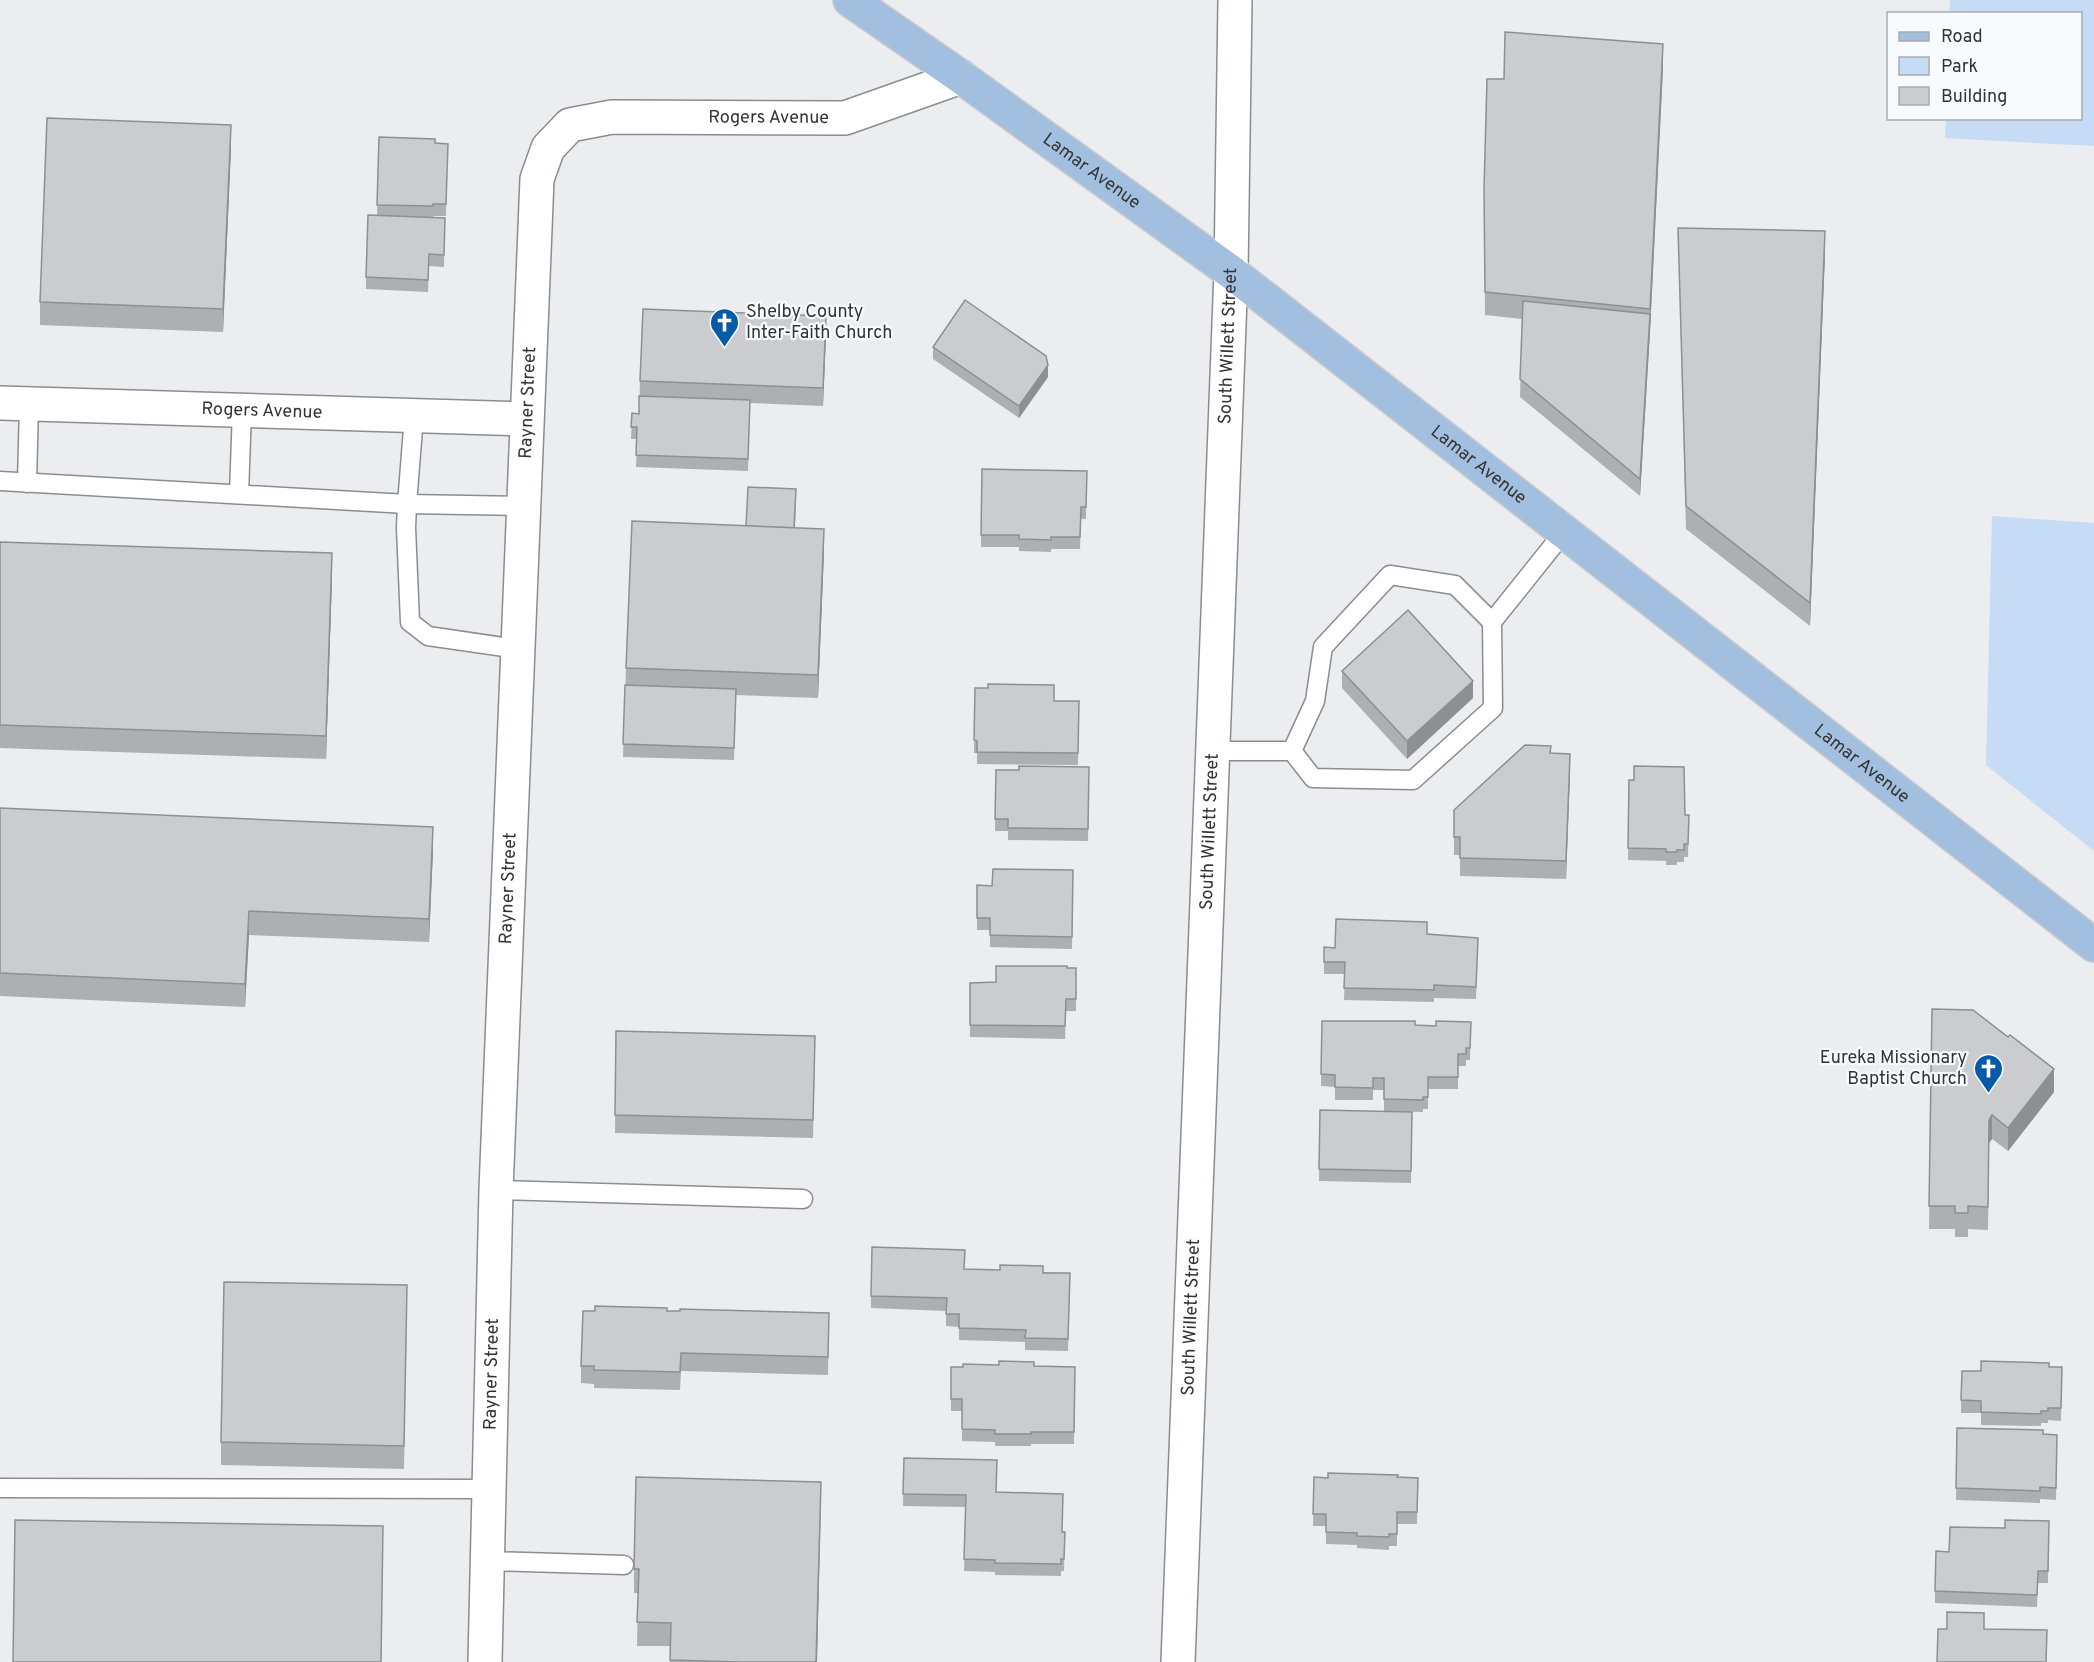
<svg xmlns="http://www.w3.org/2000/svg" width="2094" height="1662" font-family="Overpass,sans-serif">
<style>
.green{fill:#c6dbf5}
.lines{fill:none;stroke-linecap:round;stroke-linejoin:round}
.lane-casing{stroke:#8a8d8f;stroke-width:21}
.street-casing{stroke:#8a8d8f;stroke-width:36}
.primary-casing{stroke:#cacaca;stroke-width:36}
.lane{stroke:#fff;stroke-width:18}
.street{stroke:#fff;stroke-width:33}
.primary{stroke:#a3bfe0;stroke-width:33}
.wall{fill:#aeafb2}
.shaded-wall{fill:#8d8f91}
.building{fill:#cacccf;stroke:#8d8f91;stroke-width:1.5}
.labels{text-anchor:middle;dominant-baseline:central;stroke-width:4.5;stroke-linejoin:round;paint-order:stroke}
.street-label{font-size:18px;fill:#323334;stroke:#f8fbfd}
.poi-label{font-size:18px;fill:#323334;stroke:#f8fbfd;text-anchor:start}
</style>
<rect width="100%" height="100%" fill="#ebedf0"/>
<!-- green -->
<g class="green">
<polygon points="1950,0 2094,0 2094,146 1945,138 1946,119 2080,118 2080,14 1949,13"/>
<polygon points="1992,516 2094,523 2094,851 1986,765"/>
</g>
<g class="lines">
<defs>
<g id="lane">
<polyline points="0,481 407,504 414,416"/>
<polyline points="27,483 29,404"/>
<polyline points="239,494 242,410"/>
<polyline points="517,649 428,636 410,622 406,528 407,504 523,506"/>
<polyline points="1213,751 1292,751 1313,778 1413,780 1493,708 1492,622 1564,532"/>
<polyline points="1292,751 1315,701 1323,647 1390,575 1455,585 1492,622"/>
<polyline points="496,1190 803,1199"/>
<polyline points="0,1488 488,1489"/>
<polyline points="487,1561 624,1565"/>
</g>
<g id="street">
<path id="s1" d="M 0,403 L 526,419"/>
<path id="s2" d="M 485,1662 L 496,1190 L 537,179 L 548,148 L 570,125 L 612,117 L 845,118 L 961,77"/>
<path id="s3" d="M 1178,1662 L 1231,272 L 1235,0"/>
</g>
<g id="primary">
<path id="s4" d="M 850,0 L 961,77 L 1231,272 L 2094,945"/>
</g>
</defs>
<!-- lane casing -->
<use href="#lane" class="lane-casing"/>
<!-- street casing -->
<use href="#street" class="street-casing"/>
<!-- primary casing -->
<use href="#primary" class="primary-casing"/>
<!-- lane -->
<use href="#lane" class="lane"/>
<!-- street -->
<use href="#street" class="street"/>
<!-- primary -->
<use href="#primary" class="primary"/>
</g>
<!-- wall -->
<g class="wall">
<polygon points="1663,68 1650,332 1640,496 1520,397 1522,319 1485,315 1484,189 1504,79"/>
<polygon points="379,137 448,144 446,216 433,216 433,217 445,218 444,267 429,266 428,292 366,289 366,277 377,215"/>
<polygon points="231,148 223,332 40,325 40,302"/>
<polygon points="1678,228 1825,254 1810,626 1686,529"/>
<polygon points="826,334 823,406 750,403 748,471 636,467 637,439 631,439 632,413 639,414 640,381"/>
<polygon points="933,347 1048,377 1019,418 933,359"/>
<polygon points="982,469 1087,471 1086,519 1081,519 1080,549 1051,549 1051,552 1019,551 1019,547 981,547"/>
<polygon points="796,501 795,528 824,552 818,698 736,695 734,760 623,757 626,668 746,526"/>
<polygon points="0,542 332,577 326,759 0,748"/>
<polygon points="1342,671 1473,698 1407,759 1342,688"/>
<polygon points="975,688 1054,701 1079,701 1078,765 977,764 977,753 974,753"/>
<polygon points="1551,753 1570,772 1566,879 1460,876 1460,855 1454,855 1454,810"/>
<polygon points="1089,767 1088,841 1008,840 1008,831 995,831 996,770 1019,770"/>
<polygon points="1629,780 1634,780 1685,815 1689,815 1688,857 1684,857 1684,862 1677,862 1677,865 1666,865 1666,861 1628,860"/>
<polygon points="0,808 433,850 429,942 249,935 245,1007 0,996"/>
<polygon points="1073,870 1072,949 990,947 990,930 977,930 977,885 992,886"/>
<polygon points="1427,934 1478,938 1476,999 1434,998 1434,1002 1344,1000 1345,974 1324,974 1324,947 1335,948"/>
<polygon points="1076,968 1076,1011 1066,1011 1065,1039 970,1037 970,983 996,982"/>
<polygon points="1932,1009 2054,1092 2008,1151 1992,1139 1989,1143 1988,1230 1968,1229 1968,1237 1955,1237 1955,1229 1929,1229"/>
<polygon points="1322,1021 1436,1026 1471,1022 1470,1060 1466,1060 1466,1066 1458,1066 1458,1089 1428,1089 1428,1109 1423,1109 1423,1112 1384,1111 1384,1090 1373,1090 1373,1100 1335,1100 1335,1087 1321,1086"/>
<polygon points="616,1031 815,1054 813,1138 615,1133"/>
<polygon points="1320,1110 1412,1112 1411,1183 1319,1181"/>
<polygon points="964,1269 1070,1273 1068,1351 1025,1350 1025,1342 959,1340 959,1327 946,1326 946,1311 871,1308 871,1296"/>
<polygon points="407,1309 404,1469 221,1465 221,1442"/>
<polygon points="667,1311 829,1313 828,1375 681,1371 680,1390 594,1388 594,1384 581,1383 581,1366"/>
<polygon points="1034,1366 1075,1367 1074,1444 1031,1444 1031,1446 995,1446 995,1442 962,1441 962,1411 951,1411 951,1367"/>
<polygon points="2062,1367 2061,1421 2048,1420 2048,1423 2041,1423 2041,1426 1981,1425 1981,1413 1961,1413 1961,1400 1981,1371"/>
<polygon points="1957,1428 2057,1435 2056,1500 2040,1499 2040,1503 1956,1500"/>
<polygon points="904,1458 997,1492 1062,1532 1065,1532 1064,1571 1061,1571 1061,1576 995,1575 995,1572 964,1571 966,1507 903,1506"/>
<polygon points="1314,1477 1418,1478 1417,1524 1397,1524 1397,1546 1389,1546 1389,1550 1357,1548 1357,1545 1326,1544 1326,1526 1313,1526"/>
<polygon points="821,1505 817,1662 670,1662 670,1646 637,1646 638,1593 634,1593 634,1569"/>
<polygon points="2049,1521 2048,1583 2038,1583 2037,1607 1935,1603 1935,1591 1949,1552 2005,1528"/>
</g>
<!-- shaded-wall -->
<g class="shaded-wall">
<polygon points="1663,44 1663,68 1650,332 1640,496 1640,479 1650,314"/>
<polygon points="231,125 231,148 223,332 223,309"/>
<polygon points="1825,231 1825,254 1810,626 1810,603"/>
<polygon points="826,316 826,334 823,406 823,388"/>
<polygon points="1048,365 1048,377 1019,418 1019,406"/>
<polygon points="824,529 824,552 818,698 818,675"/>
<polygon points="332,553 332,577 326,759 326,736"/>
<polygon points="1473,681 1473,698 1407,759 1407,741"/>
<polygon points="1570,754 1570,772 1566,879 1566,861"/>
<polygon points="433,827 433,850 429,942 429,919"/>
<polygon points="249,911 249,935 245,1007 245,984"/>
<polygon points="2054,1069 2054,1092 2008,1151 2008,1128"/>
<polygon points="1992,1115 1992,1139 1989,1143 1988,1230 1989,1120"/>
<polygon points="821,1482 817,1662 816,1662"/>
</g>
<!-- building -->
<g class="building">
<polygon points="1505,32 1663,44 1650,309 1485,292 1484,189 1487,79 1504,79"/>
<polygon points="47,118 231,125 223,309 40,302"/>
<polygon points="379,137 435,139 435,143 448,144 446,204 433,204 433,206 377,205"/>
<polygon points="368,215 445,218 444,255 429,254 428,280 366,277"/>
<polygon points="1678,228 1825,231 1810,603 1686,506"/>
<polygon points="965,300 1046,356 1048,365 1019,406 933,347"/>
<polygon points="1523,301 1650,314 1640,479 1520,379"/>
<polygon points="643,309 826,316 823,388 640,381"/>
<polygon points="639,396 750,400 748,459 636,455 637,427 631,427 632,413 639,414"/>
<polygon points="982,469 1087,471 1086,507 1081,507 1080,537 1051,537 1051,540 1019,539 1019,535 981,535"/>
<polygon points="748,487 796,489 794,528 746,526"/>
<polygon points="632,521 824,529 818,675 626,668"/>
<polygon points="0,542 332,553 326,736 0,725"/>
<polygon points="1408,610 1473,681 1407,741 1342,671"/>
<polygon points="988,684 1054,685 1054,701 1079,701 1078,753 977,752 977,741 974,740 975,688 988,688"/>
<polygon points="625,685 736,689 734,748 623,744"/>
<polygon points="1525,745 1551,746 1550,753 1570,754 1566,861 1460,858 1460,837 1454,837 1454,810"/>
<polygon points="1019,766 1089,767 1088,829 1008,828 1008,819 995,819 996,770 1019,770"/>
<polygon points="1634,766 1684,767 1685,815 1689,815 1688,844 1684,844 1684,850 1677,850 1677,852 1666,852 1666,849 1628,848 1629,780 1634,780"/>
<polygon points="0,808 433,827 429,919 249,911 245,984 0,973"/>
<polygon points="993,869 1073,870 1072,937 990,935 990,918 977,918 977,885 992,886"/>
<polygon points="1336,919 1427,922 1427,934 1478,938 1476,987 1434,985 1434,990 1344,988 1345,962 1324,962 1324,947 1335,948"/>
<polygon points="996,966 1067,966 1067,968 1076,968 1076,999 1066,999 1065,1026 970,1025 970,983 996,982"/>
<polygon points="1932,1009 1973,1010 2008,1037 2010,1035 2054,1069 2008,1128 1992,1115 1989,1120 1988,1207 1968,1206 1968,1213 1955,1213 1955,1206 1929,1206"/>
<polygon points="1322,1021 1415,1021 1415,1025 1436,1026 1436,1021 1471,1022 1470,1048 1466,1048 1466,1054 1458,1054 1458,1077 1428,1077 1428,1097 1423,1097 1423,1100 1384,1099 1384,1078 1373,1078 1373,1088 1335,1087 1335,1075 1321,1074"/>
<polygon points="616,1031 815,1036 813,1120 615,1115"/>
<polygon points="1320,1110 1412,1112 1411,1171 1319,1169"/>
<polygon points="872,1247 965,1250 964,1269 1000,1270 1000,1265 1043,1266 1043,1273 1070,1273 1068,1339 1025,1338 1026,1330 959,1328 959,1314 946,1314 947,1298 871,1296"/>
<polygon points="224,1282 407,1285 404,1446 221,1442"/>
<polygon points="595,1306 667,1308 667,1311 680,1311 680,1309 829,1313 828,1357 681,1353 680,1372 594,1370 594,1366 581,1366 583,1311 595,1311"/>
<polygon points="999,1361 1034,1362 1034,1366 1075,1367 1074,1432 1031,1432 1031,1434 995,1434 995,1430 962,1429 962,1399 951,1399 951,1367 963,1367 963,1364 999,1365"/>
<polygon points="1981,1361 2049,1363 2049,1367 2062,1367 2061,1408 2048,1408 2048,1411 2041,1411 2041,1414 1981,1412 1981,1401 1961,1400 1962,1371 1981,1371"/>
<polygon points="1957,1428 2043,1430 2043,1434 2057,1435 2056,1488 2040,1487 2040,1491 1956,1488"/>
<polygon points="904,1458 997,1460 996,1492 1063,1494 1062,1532 1065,1532 1064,1559 1061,1559 1061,1564 995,1563 995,1560 964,1559 966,1495 903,1494"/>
<polygon points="1328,1473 1398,1475 1397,1477 1418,1478 1417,1512 1397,1512 1397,1534 1389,1534 1389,1537 1357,1536 1357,1533 1326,1532 1326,1514 1313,1514 1314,1477 1328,1478"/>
<polygon points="636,1477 821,1482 816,1662 740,1662 670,1660 671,1623 637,1622 639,1569 634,1569"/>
<polygon points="15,1520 383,1526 381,1662 13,1662"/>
<polygon points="2005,1520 2049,1521 2048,1571 2038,1571 2037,1595 1935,1591 1936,1551 1949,1552 1950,1527 2005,1528"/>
<polygon points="1947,1612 1984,1613 1984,1629 2047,1630 2046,1662 1937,1662 1938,1629 1947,1629"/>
</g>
<!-- icons -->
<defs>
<symbol id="church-pin" viewBox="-11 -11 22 30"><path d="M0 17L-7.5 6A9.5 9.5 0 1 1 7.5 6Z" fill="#065ba9" stroke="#f8fbfd"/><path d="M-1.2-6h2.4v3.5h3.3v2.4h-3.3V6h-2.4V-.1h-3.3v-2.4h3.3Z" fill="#fff"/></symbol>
</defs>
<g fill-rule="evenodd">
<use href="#church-pin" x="708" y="306" width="33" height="45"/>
<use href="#church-pin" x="1972" y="1052" width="33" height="45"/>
</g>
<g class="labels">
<!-- street labels -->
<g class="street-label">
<text stroke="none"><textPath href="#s2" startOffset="1748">Rogers Avenue</textPath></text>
<text stroke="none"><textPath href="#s4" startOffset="296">Lamar Avenue</textPath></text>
<text stroke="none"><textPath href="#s3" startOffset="1317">South Willett Street</textPath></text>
<text stroke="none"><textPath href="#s2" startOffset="1260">Rayner Street</textPath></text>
<text stroke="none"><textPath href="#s1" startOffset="262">Rogers Avenue</textPath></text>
<text stroke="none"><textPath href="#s4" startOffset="782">Lamar Avenue</textPath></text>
<text stroke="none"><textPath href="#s4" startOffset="1268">Lamar Avenue</textPath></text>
<text stroke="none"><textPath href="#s3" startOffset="831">South Willett Street</textPath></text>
<text stroke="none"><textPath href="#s2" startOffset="774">Rayner Street</textPath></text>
<text stroke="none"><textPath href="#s3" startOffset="345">South Willett Street</textPath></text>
<text stroke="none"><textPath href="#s2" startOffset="288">Rayner Street</textPath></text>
</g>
<!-- poi labels -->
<g class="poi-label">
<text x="746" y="312">Shelby County<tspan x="746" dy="21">Inter-Faith Church</tspan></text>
<text x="1967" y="1058" text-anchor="end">Eureka Missionary<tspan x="1967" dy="21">Baptist Church</tspan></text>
</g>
</g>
<!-- legend -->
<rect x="1887" y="12" width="195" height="108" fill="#f8fbfd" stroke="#a9abad" stroke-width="1.5"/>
<rect x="1899" y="32" width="30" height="9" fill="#a3bfe0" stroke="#a9abad" stroke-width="1.5"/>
<text x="1941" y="42" font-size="18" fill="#323334">Road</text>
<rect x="1899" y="57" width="30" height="18" fill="#c6dbf5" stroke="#a9abad" stroke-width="1.5"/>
<text x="1941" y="72" font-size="18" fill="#323334">Park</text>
<rect x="1899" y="87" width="30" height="18" fill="#cacccf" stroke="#a9abad" stroke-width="1.5"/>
<text x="1941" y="102" font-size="18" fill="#323334">Building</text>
</svg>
